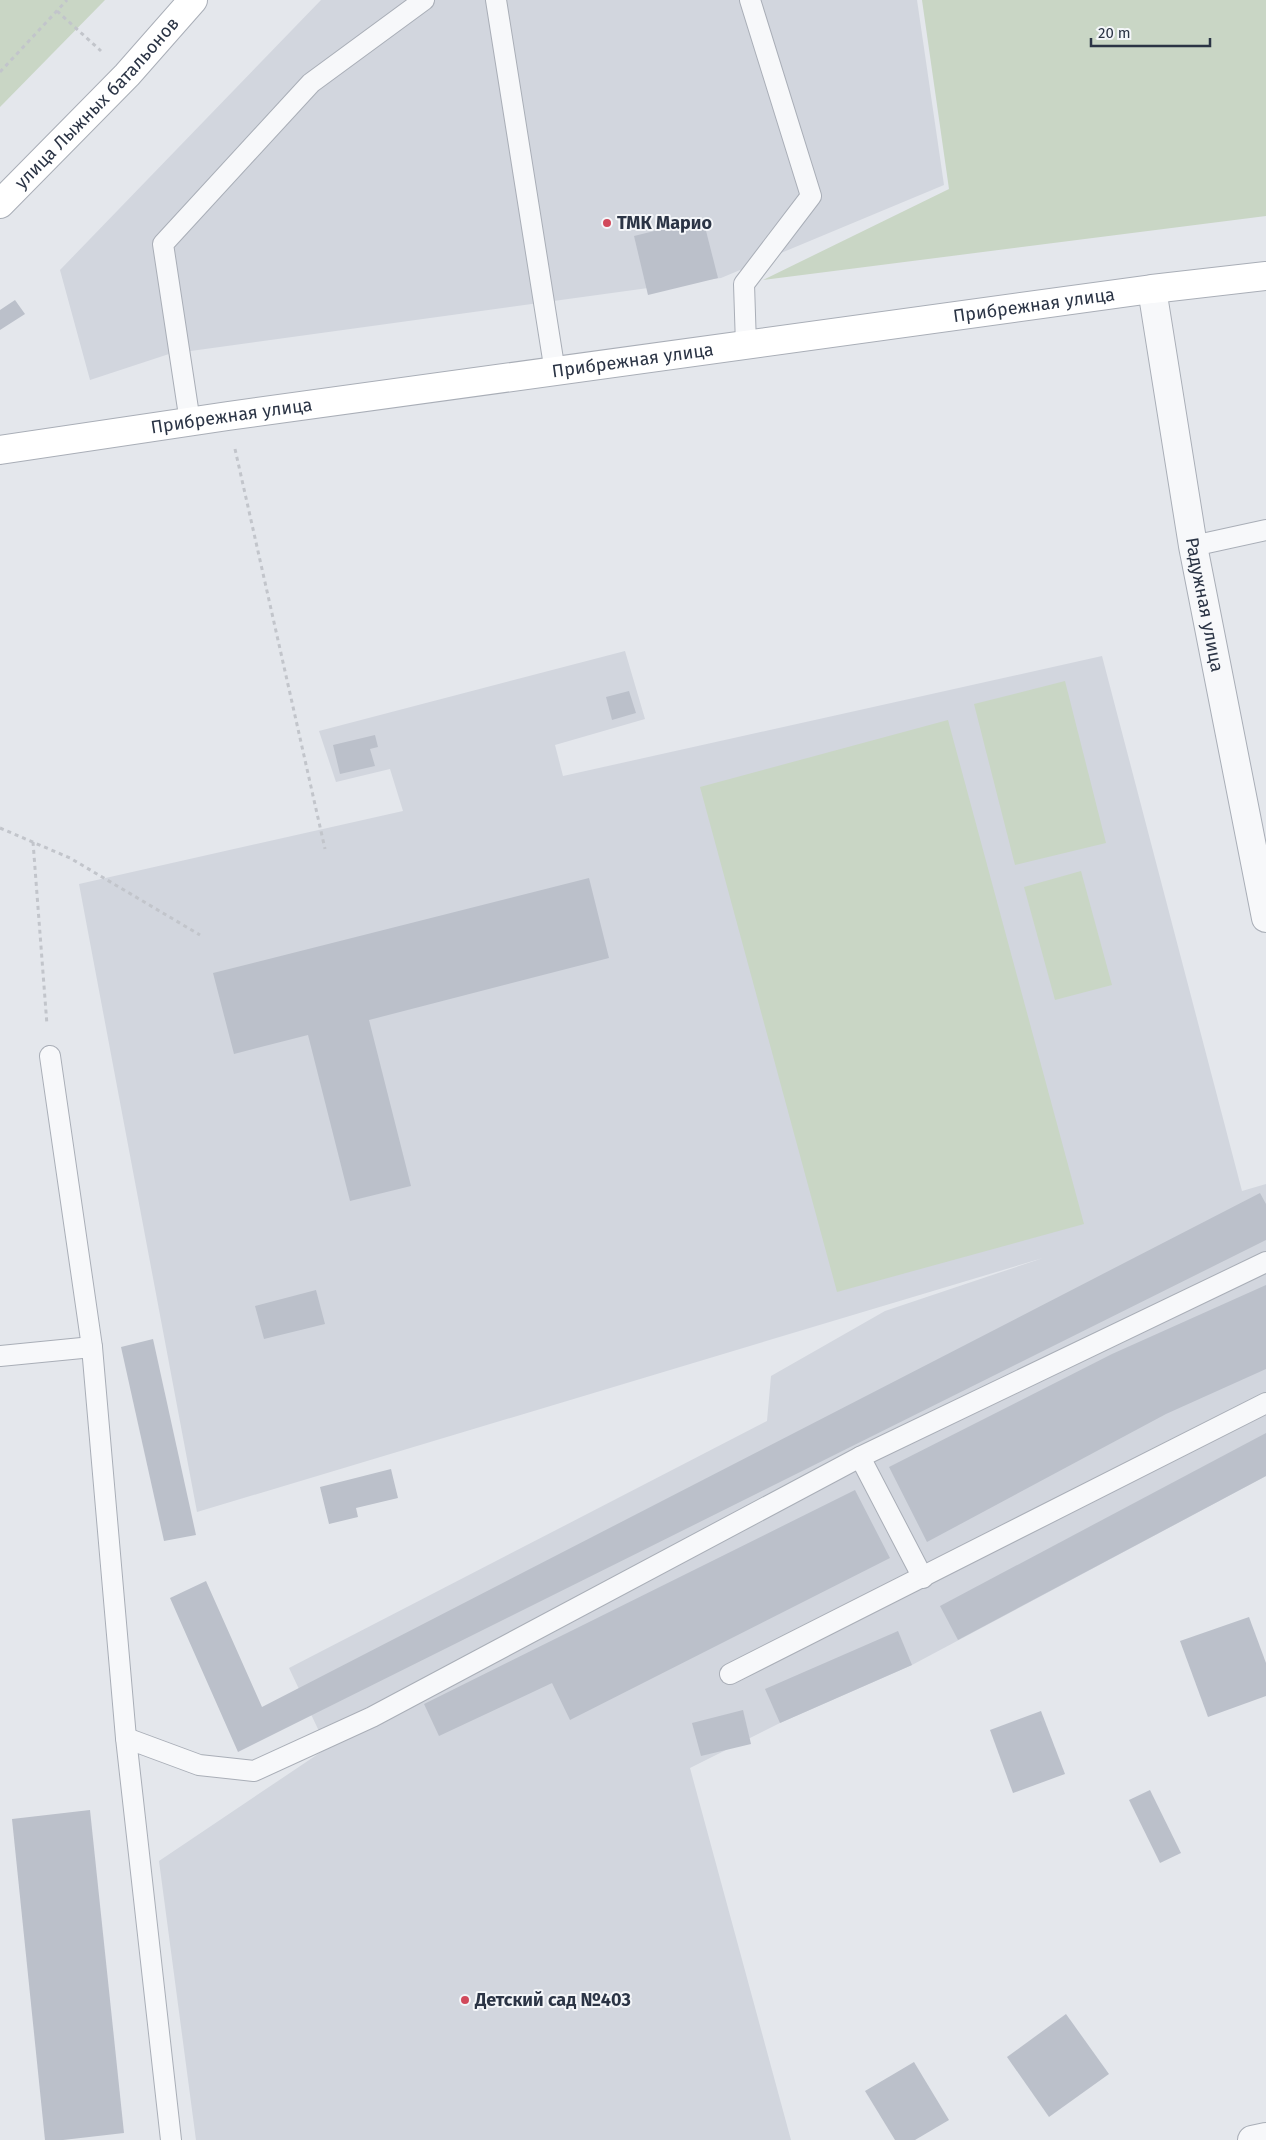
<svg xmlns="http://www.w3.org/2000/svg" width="1266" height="2140" font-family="'Fira Sans',sans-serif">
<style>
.built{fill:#d2d6de}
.green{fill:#c9d6c5}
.building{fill:#bbc0ca}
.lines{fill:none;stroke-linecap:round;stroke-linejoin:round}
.lane-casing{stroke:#a9aeb7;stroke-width:22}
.street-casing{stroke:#a9aeb7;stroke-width:30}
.secondary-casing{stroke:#a9aeb7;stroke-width:30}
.path{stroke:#c2c5cb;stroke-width:3;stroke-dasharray:4 4;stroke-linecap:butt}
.lane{stroke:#f7f8fa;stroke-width:20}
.street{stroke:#f7f8fa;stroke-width:28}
.secondary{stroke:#fff;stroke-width:28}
.poi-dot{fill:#d1495b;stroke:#f4f6f9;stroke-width:2}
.labels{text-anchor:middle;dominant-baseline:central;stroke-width:4;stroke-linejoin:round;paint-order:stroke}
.street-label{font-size:18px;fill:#2b3445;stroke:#f4f6f9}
.poi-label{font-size:18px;font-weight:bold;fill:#2b3445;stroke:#f4f6f9;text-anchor:start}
</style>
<rect width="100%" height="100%" fill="#e4e7ec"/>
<!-- built -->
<g class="built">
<polygon points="321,0 917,0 944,185 721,278 169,354 90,380 60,270"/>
<polygon points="625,651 645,719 555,745 563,776 1102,656 1242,1191 1266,1184 1266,1476 912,1665 780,1723 690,1768 791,2140 196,2140 159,1861 327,1748 289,1668 767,1421 771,1376 885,1311 1043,1258 197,1512 79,884 403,811 390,769 336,782 319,731"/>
</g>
<!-- green -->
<g class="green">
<polygon points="0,0 105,0 0,107"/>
<polygon points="922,0 1266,0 1266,216 763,280 949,189"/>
<polygon points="1065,681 1106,843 1015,865 974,704"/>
<polygon points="948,720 1084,1224 837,1292 700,787"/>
<polygon points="1081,871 1112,985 1055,1000 1024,887"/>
</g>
<!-- building -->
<g class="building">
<polygon points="703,219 718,278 648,295 634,236"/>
<polygon points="15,300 25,314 0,330 0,310"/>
<polygon points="629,691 636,713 612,720 606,697"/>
<polygon points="375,735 378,747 370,749 375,766 340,774 333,745"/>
<polygon points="589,878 609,958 369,1020 411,1186 350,1201 308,1035 234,1054 213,973"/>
<polygon points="1260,1193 1266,1204 1266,1240 238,1752 170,1598 206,1581 262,1707"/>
<polygon points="1266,1285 1266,1369 1166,1414 927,1542 889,1467 1112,1354"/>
<polygon points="316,1290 325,1324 264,1339 255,1306"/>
<polygon points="153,1339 196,1535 164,1541 121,1347"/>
<polygon points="1266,1433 1266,1476 958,1640 940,1606"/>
<polygon points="391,1469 398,1498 356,1508 358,1517 329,1524 320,1487"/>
<polygon points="855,1490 890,1558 570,1720 552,1683 439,1736 424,1704"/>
<polygon points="1249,1617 1266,1663 1266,1696 1208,1717 1180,1641"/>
<polygon points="898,1631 912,1665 780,1723 765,1689"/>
<polygon points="743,1710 751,1744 701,1756 692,1723"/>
<polygon points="1041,1711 1065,1774 1013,1793 990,1730"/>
<polygon points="1150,1790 1181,1853 1160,1863 1129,1800"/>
<polygon points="90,1810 124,2133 63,2140 45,2140 12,1819"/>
<polygon points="1066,2014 1109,2074 1049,2117 1007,2057"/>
<polygon points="914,2062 949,2120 915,2140 895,2140 865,2091"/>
</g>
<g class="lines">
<defs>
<g id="lane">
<polyline points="496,0 555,372"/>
<polyline points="746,345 744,284 811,196 750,0"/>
<polyline points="190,422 163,244 311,83 424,0"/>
<polyline points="1193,546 1266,530"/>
<polyline points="50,1056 92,1347 126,1738 171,2140"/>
<polyline points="0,1356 92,1347"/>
<polyline points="860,1457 923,1578"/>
<polyline points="730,1674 1266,1403"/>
<polyline points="126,1738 199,1765 254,1771 372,1717 860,1457 1266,1262"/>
</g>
<g id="street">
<path id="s1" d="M 1152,289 L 1193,546 L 1266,918"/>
<polyline points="1252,2140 1266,2137"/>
</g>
<g id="secondary">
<path id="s2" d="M 0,204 L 127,75 L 193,0"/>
<path id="s3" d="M 0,450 L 228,416 L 1152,289 L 1266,276"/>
</g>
</defs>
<!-- lane casing -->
<use href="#lane" class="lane-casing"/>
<!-- street casing -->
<use href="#street" class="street-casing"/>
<!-- secondary casing -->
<use href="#secondary" class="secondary-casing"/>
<!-- path -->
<g class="path">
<polyline points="57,11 101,51"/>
<polyline points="0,72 67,0"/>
<polyline points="235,449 325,849"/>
<polyline points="0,828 70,858 200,935"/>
<polyline points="33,842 47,1025"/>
</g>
<!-- lane -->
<use href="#lane" class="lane"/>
<!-- street -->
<use href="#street" class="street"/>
<!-- secondary -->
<use href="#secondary" class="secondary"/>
</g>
<!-- markers -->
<g class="poi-dot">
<circle cx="607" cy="223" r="5"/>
<circle cx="465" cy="2000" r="5"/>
</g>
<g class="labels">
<!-- street labels -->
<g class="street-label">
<text stroke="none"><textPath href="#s2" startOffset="140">улица Лыжных батальонов</textPath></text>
<text stroke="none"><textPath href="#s3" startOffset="1044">Прибрежная улица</textPath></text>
<text stroke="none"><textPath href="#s3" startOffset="639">Прибрежная улица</textPath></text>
<text stroke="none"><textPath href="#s3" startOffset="234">Прибрежная улица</textPath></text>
<text stroke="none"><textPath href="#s1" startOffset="320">Радужная улица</textPath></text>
</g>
<!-- poi labels -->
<g class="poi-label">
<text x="617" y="223">ТМК Марио</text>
<text x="475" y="2000">Детский сад №403</text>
</g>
</g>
<!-- scale -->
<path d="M1091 38v8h119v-8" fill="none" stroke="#2b3445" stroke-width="2.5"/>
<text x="1098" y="38" font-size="15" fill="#2b3445" stroke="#f4f6f9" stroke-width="4" paint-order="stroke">20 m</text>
</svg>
